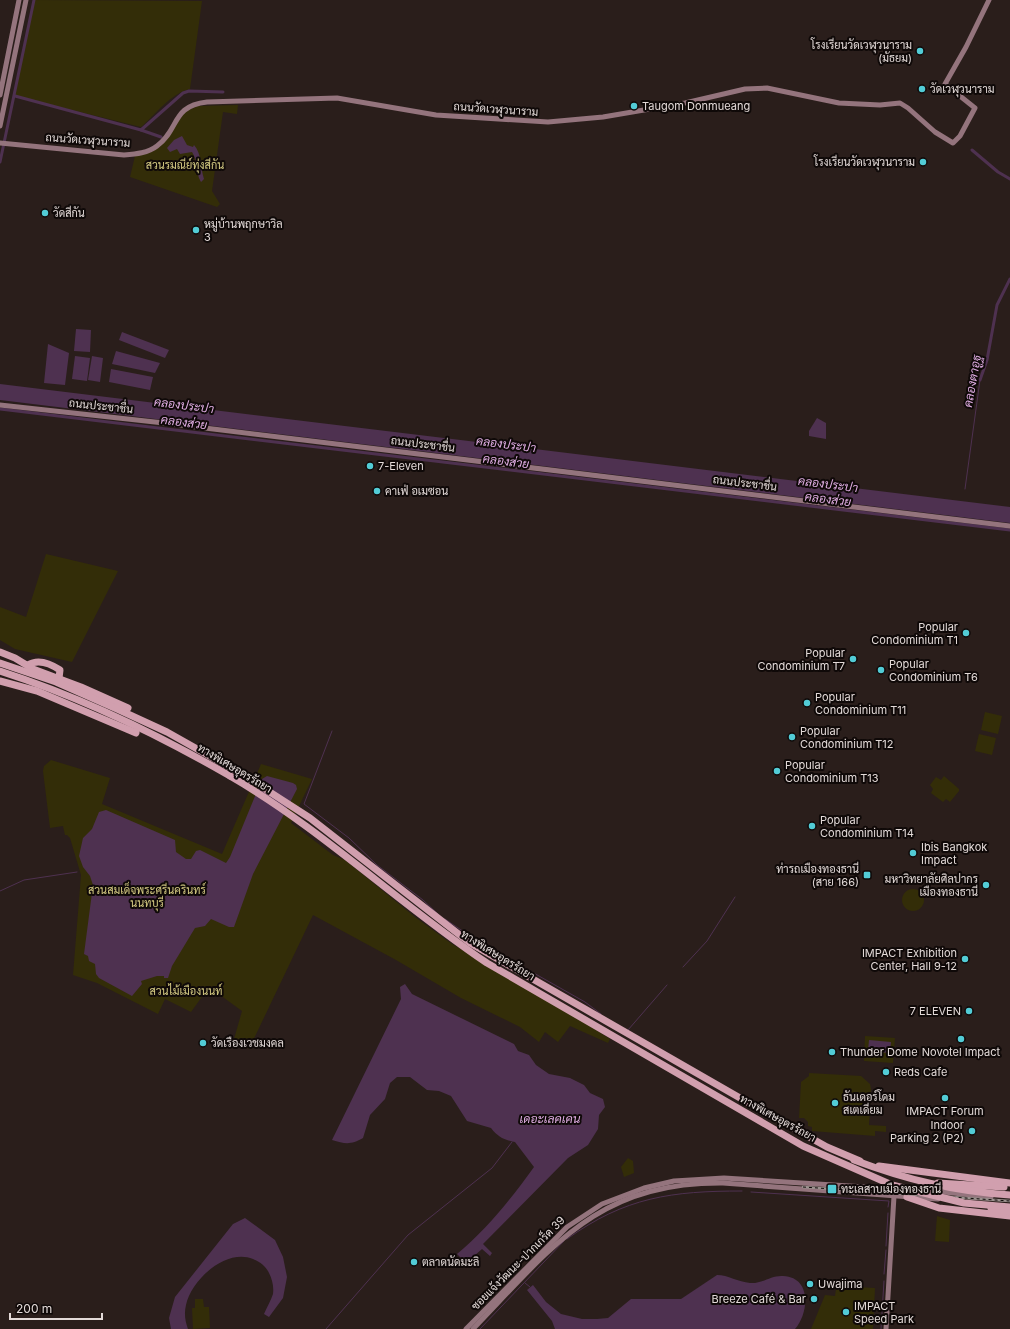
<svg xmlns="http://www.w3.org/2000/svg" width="1010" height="1329" font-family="Inter,Sarabun,sans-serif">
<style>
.green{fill:#332d08}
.water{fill:#4e3150}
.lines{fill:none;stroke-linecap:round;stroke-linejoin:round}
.stream{stroke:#4e3150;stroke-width:1}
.canal{stroke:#4e3150;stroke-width:3}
.secondary{stroke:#94747d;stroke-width:5}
.highway{stroke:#d19fae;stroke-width:7}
.rail-casing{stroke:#9b918e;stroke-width:2.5}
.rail{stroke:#0f0908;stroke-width:1;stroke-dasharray:3;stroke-linecap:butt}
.highway-bridge{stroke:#d19fae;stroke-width:7}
.poi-dot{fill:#52ccd6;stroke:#0f0908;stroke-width:1.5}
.labels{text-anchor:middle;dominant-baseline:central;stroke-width:4;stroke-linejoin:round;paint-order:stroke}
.poi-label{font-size:11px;fill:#e3dad8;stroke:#0f0908;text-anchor:start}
.street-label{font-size:11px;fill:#e3dad8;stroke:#0f0908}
.park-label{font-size:11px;fill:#d5cb83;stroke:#0f0908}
.water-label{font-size:12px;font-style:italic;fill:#e1aee4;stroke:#0f0908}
</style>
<rect width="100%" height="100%" fill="#2a1e1b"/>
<!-- green -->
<g class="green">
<path d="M 34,0 L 202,1 L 190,89 C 171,93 155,115 141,127 L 15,96 Z"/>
<polygon points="238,105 237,114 223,112 212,191 220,204 217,207 130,177 135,156 151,152 160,147 184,112 198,106"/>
<polygon points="46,554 118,571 72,662 15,649 0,640 0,607 26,617"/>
<polygon points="985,712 1002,716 998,734 981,730"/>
<polygon points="979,734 996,738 992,755 975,751"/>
<polygon points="51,760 110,778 102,804 222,854 261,764 312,779 291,823 333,855 345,860 415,917 452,944 562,1008 610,1039 608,1043 570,1026 558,1042 545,1032 539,1042 520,1027 461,998 396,960 313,915 249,1049 234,1039 242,1011 209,987 191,1012 165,999 158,1014 97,983 73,975 81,875 70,838 67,835 65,835 63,826 50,828 43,771 44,766"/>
<polygon points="944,776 959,789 959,791 950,802 946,799 943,802 931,793 933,789 930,785 936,777 941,780"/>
<circle cx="913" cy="900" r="11"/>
<polygon points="865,1036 895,1038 893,1063 864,1061"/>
<polygon points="809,1073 861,1076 870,1084 871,1089 869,1125 886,1126 886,1132 875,1131 875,1136 812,1131 812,1127 808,1126 808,1122 804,1118 799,1118 801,1082 809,1076"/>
<polygon points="628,1158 633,1161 634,1173 624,1177 621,1167"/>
<polygon points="937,1216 950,1220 949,1242 935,1241"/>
<polygon points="856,1287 875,1288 873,1329 811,1329 825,1295 835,1296 836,1289 856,1290"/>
<polygon points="195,1299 203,1299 204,1307 209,1307 210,1328 193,1329 192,1308 195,1308"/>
</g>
<!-- water -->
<g class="water">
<path d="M 182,136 L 187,145 L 193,147 L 194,145 C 202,154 200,167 204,179 L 201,182 C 195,172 198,161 192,152 L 180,154 L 177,149 L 170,152 L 167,148 L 174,140 Z"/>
<polygon points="76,329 91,330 90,352 74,351"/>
<polygon points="122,332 169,350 165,358 119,340"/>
<polygon points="48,344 69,353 65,385 44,383"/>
<polygon points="116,351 160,363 155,373 112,364"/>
<polygon points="75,356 90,358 87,381 72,379"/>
<polygon points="92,356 103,358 100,382 88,380"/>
<polygon points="111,369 153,377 150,390 109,382"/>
<polygon points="0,384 1010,507 1010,523 0,400"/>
<polygon points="817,418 826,423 826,439 809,436 809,431"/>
<polygon points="267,776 293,783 296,785 297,789 253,874 234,927 229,927 211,919 205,926 195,928 172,966 168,978 164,978 164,976 157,976 141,981 142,984 132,996 99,978 96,974 95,964 89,961 88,956 84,954 93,885 90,876 83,867 79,856 83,838 92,829 99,812 106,810 175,840 176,852 186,859 191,859 196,851 200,850 226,863 230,857 262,779"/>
<path d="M 405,984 L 412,994 L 514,1044 L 518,1051 L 529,1055 L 536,1065 L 549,1074 L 570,1078 L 584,1085 L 590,1093 L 603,1099 L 605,1107 L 599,1115 L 598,1129 L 588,1145 L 568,1158 L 483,1244 L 492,1253 L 490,1256 L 482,1249 L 466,1263 L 457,1254 C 487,1229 511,1199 534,1167 L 515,1142 C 504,1140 498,1137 491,1128 L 467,1121 L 451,1096 L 439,1091 L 427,1090 L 410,1077 L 397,1077 L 390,1083 L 385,1099 L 370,1115 L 363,1138 C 351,1145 345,1144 332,1140 L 401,999 L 400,987 Z"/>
<polygon points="869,1040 891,1042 890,1053 868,1051"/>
<path d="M 245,1218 L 275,1240 L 283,1257 L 287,1277 L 283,1298 L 269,1317 L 264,1314 C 267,1307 271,1300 273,1294 C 274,1286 272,1279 269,1273 C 266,1266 260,1262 253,1259 C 226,1248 191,1280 186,1305 C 184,1313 185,1321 188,1329 L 171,1329 L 169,1318 L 175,1297 L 233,1224 Z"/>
<path d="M 717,1275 C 728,1275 738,1282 750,1283 C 762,1284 771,1275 783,1276 C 812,1277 809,1313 795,1329 L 555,1329 L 552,1321 L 527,1290 L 533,1285 L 546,1302 L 561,1314 L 582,1319 L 597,1319 L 608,1318 L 631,1299 L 681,1299 Z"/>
</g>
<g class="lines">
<!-- stream -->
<g class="stream">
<polyline points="965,489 980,380"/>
<polyline points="332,731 304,804 349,838 377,865 423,900 438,914"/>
<polyline points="0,891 24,880 77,872"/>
<polyline points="445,919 477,941 585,1002 601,1014"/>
<polyline points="683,967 707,941 735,897"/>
<polyline points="628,1030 667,985"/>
<polyline points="751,1192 889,1201 888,1207"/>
<path d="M 567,1239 C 625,1197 672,1191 742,1191"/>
<polyline points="886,1246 888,1213"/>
<polyline points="884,1274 886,1250"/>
<polyline points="525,1283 530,1287"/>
<polyline points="326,1329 408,1235 492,1168 512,1142"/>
<polyline points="480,1329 564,1241"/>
<polyline points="881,1329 884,1281"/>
</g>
<!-- canal -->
<g class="canal">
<polyline points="15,96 141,130 183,93 189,91 223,92"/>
<polyline points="141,130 161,137"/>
<polyline points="972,150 998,172 1010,179"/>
<polyline points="0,162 34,0"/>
<polyline points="980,380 987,360 997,305 1010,279"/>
<polyline points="0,409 1010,530"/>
</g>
<!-- secondary -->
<g class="secondary">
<polyline points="0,95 19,0"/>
<polyline points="0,126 26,0"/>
<path d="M 0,143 L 124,155 C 136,154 148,153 157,146 C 180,129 171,106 207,102 L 337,98 L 436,115 L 548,122 L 603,117 L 685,103 L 745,89 L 767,88 L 839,103 L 880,105 L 900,103 L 908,108 L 935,132 L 953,143 L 960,136 L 975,108 L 945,84 L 966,47 L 989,0"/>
<polyline points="0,405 164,423 1010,526"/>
<polyline points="925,1190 991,1197"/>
<polyline points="466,1329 567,1227 602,1204 644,1188 674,1181 724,1178 897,1189"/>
<path d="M 473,1329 C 553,1246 598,1182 723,1183 L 938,1199"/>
<polyline points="886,1329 894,1196"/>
</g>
<!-- highway -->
<g class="highway">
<polyline points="0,652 15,658 33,669 81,687 128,708"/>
<polyline points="0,663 56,682 117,709 167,732 245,776 310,818 470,943 747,1102 827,1147 860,1161"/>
<path d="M 28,665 C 39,658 51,664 60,670 L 59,678"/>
<path d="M 0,671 C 78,696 159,735 230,776"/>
<polyline points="0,681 37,691 136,733"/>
<polyline points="879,1166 1010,1183"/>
<polyline points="938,1183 1004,1187"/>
<polyline points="920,1190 939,1185"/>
<polyline points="907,1197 939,1208 1010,1216"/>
<polyline points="991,1208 1010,1212"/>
</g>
<defs>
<polyline id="rail" points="803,1187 1010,1201"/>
</defs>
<!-- rail casing -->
<use href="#rail" class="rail-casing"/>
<!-- rail -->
<use href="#rail" class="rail"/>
<!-- highway-bridge -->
<g class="highway-bridge">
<path d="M 230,776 C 322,829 399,904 487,963 L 803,1146 L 892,1185 L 964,1203 L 1010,1207"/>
<path d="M 854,1160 C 907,1180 954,1191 1010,1195"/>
</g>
</g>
<!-- markers -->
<g class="poi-dot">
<circle cx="920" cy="51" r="4"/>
<circle cx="922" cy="89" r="4"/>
<circle cx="634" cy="106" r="4"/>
<circle cx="923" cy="162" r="4"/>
<circle cx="45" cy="213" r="4"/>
<circle cx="196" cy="230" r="4"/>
<circle cx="370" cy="466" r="4"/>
<circle cx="377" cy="491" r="4"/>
<circle cx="966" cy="633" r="4"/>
<circle cx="853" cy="659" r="4"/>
<circle cx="881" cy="670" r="4"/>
<circle cx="807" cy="703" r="4"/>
<circle cx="792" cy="737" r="4"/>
<circle cx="777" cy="771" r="4"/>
<circle cx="812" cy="826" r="4"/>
<circle cx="913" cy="853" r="4"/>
<rect x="863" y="871" width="8" height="8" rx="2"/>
<circle cx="986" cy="885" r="4"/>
<circle cx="965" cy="959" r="4"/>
<circle cx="969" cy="1011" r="4"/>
<circle cx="961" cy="1039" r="4"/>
<circle cx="203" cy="1043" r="4"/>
<circle cx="832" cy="1052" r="4"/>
<circle cx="886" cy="1072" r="4"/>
<circle cx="945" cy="1098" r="4"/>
<circle cx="835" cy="1103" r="4"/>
<circle cx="972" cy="1131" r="4"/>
<rect x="827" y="1184" width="10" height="10" rx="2"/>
<circle cx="414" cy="1262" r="4"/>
<circle cx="810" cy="1284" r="4"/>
<circle cx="814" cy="1299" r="4"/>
<circle cx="846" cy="1312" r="4"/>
</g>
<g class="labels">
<!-- poi labels -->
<g class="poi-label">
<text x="912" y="45" text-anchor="end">โรงเรียนวัดเวฬุวนาราม<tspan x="912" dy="13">(มัธยม)</tspan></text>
<text x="930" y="89">วัดเวฬุวนาราม</text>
<text x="642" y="106">Taugom Donmueang</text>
<text x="915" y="162" text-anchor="end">โรงเรียนวัดเวฬุวนาราม</text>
<text x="53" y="213">วัดสีกัน</text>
<text x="204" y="224">หมู่บ้านพฤกษาวิล<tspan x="204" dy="13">3</tspan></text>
<text x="378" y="466">7-Eleven</text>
<text x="385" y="491">คาเฟ่ อเมซอน</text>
<text x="958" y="627" text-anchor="end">Popular<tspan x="958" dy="13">Condominium T1</tspan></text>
<text x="845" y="653" text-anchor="end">Popular<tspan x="845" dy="13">Condominium T7</tspan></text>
<text x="889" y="664">Popular<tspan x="889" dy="13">Condominium T6</tspan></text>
<text x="815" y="697">Popular<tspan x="815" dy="13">Condominium T11</tspan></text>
<text x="800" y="731">Popular<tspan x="800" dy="13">Condominium T12</tspan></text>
<text x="785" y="765">Popular<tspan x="785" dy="13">Condominium T13</tspan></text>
<text x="820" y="820">Popular<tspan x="820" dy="13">Condominium T14</tspan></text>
<text x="921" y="847">Ibis Bangkok<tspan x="921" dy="13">Impact</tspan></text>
<text x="859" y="869" text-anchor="end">ท่ารถเมืองทองธานี<tspan x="859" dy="13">(สาย 166)</tspan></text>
<text x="978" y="879" text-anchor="end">มหาวิทยาลัยศิลปากร<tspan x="978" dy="13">เมืองทองธานี</tspan></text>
<text x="957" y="953" text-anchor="end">IMPACT Exhibition<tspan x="957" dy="13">Center, Hall 9-12</tspan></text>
<text x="961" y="1011" text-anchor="end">7 ELEVEN</text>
<text x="211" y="1043">วัดเรืองเวชมงคล</text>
<text x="840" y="1052">Thunder Dome</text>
<text x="961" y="1052" text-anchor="middle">Novotel Impact</text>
<text x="894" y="1072">Reds Cafe</text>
<text x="843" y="1097">ธันเดอร์โดม<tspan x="843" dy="13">สเตเดียม</tspan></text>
<text x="945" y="1111" text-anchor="middle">IMPACT Forum</text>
<text x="964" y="1125" text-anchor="end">Indoor<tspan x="964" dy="13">Parking 2 (P2)</tspan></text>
<text x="841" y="1189">ทะเลสาบเมืองทองธานี</text>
<text x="422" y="1262">ตลาดนัดมะลิ</text>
<text x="818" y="1284">Uwajima</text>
<text x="806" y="1299" text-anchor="end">Breeze Café &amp; Bar</text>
<text x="854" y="1306">IMPACT<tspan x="854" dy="13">Speed Park</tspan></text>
</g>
<!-- street labels -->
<g class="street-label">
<text transform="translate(496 109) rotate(4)">ถนนวัดเวฬุวนาราม</text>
<text transform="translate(88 140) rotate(4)">ถนนวัดเวฬุวนาราม</text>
<text transform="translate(101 406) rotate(6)">ถนนประชาชื่น</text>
<text transform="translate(423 444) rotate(7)">ถนนประชาชื่น</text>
<text transform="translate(745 483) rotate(7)">ถนนประชาชื่น</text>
<text transform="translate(235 768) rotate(31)">ทางพิเศษอุดรรัถยา</text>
<text transform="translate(498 955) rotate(32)">ทางพิเศษอุดรรัถยา</text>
<text transform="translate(778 1118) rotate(29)">ทางพิเศษอุดรรัถยา</text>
<text transform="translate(518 1263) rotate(-45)">ซอยแจ้งวัฒนะ-ปากเกร็ด 39</text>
</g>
<!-- park labels -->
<g class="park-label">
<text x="185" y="165">สวนรมณีย์ทุ่งสีกัน</text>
<text x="147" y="890">สวนสมเด็จพระศรีนครินทร์<tspan x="147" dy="13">นนทบุรี</tspan></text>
<text x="186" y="991">สวนไม้เมืองนนท์</text>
</g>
<!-- water labels -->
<g class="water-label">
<text transform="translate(972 381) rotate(-80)">คลองตาอูฐ</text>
<text transform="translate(184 405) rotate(7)">คลองประปา</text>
<text transform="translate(184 422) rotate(7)">คลองส่วย</text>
<text transform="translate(506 444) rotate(7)">คลองประปา</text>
<text transform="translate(506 461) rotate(7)">คลองส่วย</text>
<text transform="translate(828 484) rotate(7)">คลองประปา</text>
<text transform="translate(828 499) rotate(7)">คลองส่วย</text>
<text x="550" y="1118">เดอะเลคเคน</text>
</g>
</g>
<!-- scale -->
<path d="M10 1313v6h92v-6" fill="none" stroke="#e3dad8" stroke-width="2"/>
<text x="16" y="1313" font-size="12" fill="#e3dad8" stroke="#0f0908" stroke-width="3" paint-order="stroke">200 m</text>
</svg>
